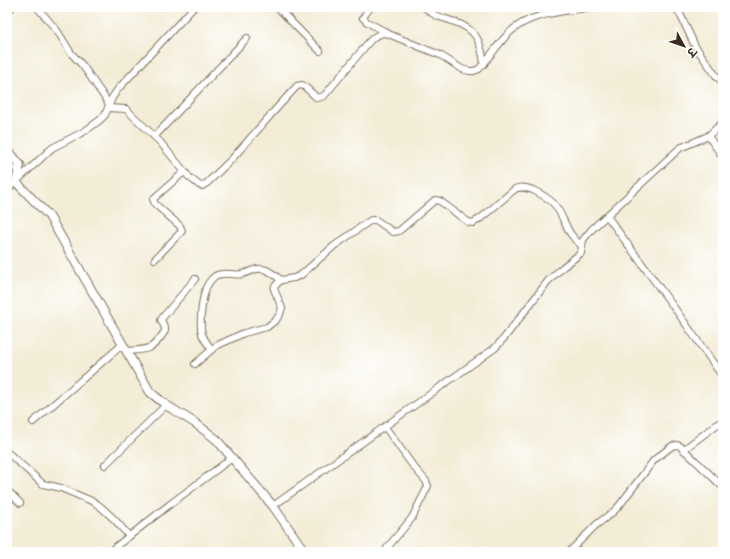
<svg xmlns="http://www.w3.org/2000/svg" width="730" height="559" font-family="Caveat,'Playpen Sans Deva',sans-serif">
<style>
.lines{fill:none;stroke-linecap:round;stroke-linejoin:round}
.minor-casing{stroke:#7b6e5e;stroke-width:8}
.tertiary-casing{stroke:#7b6e5e;stroke-width:10}
.minor{stroke:#fff;stroke-width:6}
.tertiary{stroke:#fff;stroke-width:8}
</style>
<rect width="100%" height="100%" fill="#fff"/>
<filter id="ink" filterUnits="userSpaceOnUse"><feTurbulence type="fractalNoise" baseFrequency=".025" numOctaves="2"/><feDisplacementMap in="SourceGraphic" scale="8" xChannelSelector="R" yChannelSelector="G"/><feConvolveMatrix kernelMatrix="1 2 1 2 8 2 1 2 1" color-interpolation-filters="sRGB"/></filter>
<filter id="wash" filterUnits="userSpaceOnUse"><feTurbulence type="fractalNoise" baseFrequency=".012" numOctaves="4" result="noise"/><feDisplacementMap in="SourceGraphic" scale="16" xChannelSelector="R" yChannelSelector="G"/><feGaussianBlur stdDeviation="0.9" result="paint"/><feColorMatrix in="noise" values="0 0 0 0 0 0 0 0 0 0 0 0 0 0 0 0 0 1.4 0 .05"/><feComposite in="paint" operator="in"/></filter>
<g filter="url(#wash)">
<rect width="100%" height="100%" fill="#f3ecd6"/>
</g>
<g filter="url(#ink)">
<g class="lines">
<defs>
<g id="minor">
<polyline points="37,7 58,32 71,53 83,66 109,104"/>
<polyline points="277,7 320,51"/>
<polyline points="371,7 366,13 363,18 367,22 386,32"/>
<path d="M 424,7 C 428,10 432,14 437,16 C 442,18 447,19 452,21 C 476,29 481,40 484,64"/>
<polyline points="675,7 680,14 695,46 717,77 723,82"/>
<polyline points="7,12 12,7"/>
<path d="M 108,108 L 126,109 L 160,142 L 189,177 L 199,185 L 202,186 L 207,183 L 231,160 L 276,109 L 297,86 L 302,85 L 304,86 L 317,98 L 324,96 L 368,43 C 373,37 378,33 386,33 L 440,55 L 462,69 L 469,71 L 474,71 L 479,69 C 490,57 498,44 509,33 C 530,12 564,12 591,7"/>
<polyline points="155,136 247,38"/>
<polyline points="708,136 723,157"/>
<polyline points="7,190 52,148 85,131 100,120 105,115 112,98 118,89 194,7"/>
<polyline points="607,216 678,313 723,377"/>
<polyline points="155,259 182,231 180,226 155,204 153,199 184,172"/>
<path d="M 212,349 C 208,345 204,339 202,334 C 199,324 202,301 205,291 C 206,286 211,279 215,276 C 224,271 233,276 242,274 C 247,273 250,271 254,270 C 265,266 272,273 281,280"/>
<path d="M 126,351 C 148,350 153,350 165,331 L 165,328 L 161,320 L 163,317 L 195,279"/>
<path d="M 195,364 L 216,346 L 244,333 L 267,327 L 276,320 L 280,314 L 282,308 L 274,289 L 275,286 L 281,280 L 294,278 L 301,275 L 334,246 L 371,220 L 376,220 L 393,232 L 399,231 L 435,200 L 440,201 L 468,222 L 473,223 L 481,218 L 515,189 C 521,186 527,188 533,190 C 541,194 549,198 554,204 C 566,219 565,233 582,246"/>
<polyline points="33,422 123,344"/>
<polyline points="385,427 413,466 426,481 428,486 412,518 387,548 386,552"/>
<polyline points="683,450 723,420"/>
<polyline points="7,452 43,484 61,488 94,502 101,507 115,520 129,536"/>
<polyline points="105,465 166,405"/>
<polyline points="7,490 20,503"/>
<polyline points="273,506 495,348 505,337 548,281 563,267 581,253 583,240 591,230 680,148 708,136 723,122"/>
<polyline points="109,552 169,505 232,458"/>
<polyline points="569,552 596,525 613,512 619,506 654,460 672,446 677,445 680,446 723,487"/>
</g>
<polyline id="tertiary" points="7,149 20,165 16,182 49,216 150,392 166,405 195,423 216,439 273,506 305,552"/>
</defs>
<!-- minor casing -->
<use href="#minor" class="minor-casing"/>
<!-- tertiary casing -->
<use href="#tertiary" class="tertiary-casing"/>
<!-- minor -->
<use href="#minor" class="minor"/>
<!-- tertiary -->
<use href="#tertiary" class="tertiary"/>
</g>
</g>
<!-- margin -->
<rect width="730" height="559" fill="none" stroke="#fff" stroke-width="24"/>
<!-- north arrow -->
<g transform="translate(684 46) rotate(130)" stroke="#ffffff" stroke-width="3" paint-order="stroke">
<path d="M0-3L7 15L0 10L-7 15Z" fill="#3b2a1e"/>
<text y="-6" font-size="11" font-weight="bold" text-anchor="middle" fill="#3b2a1e">उ</text>
</g>
</svg>
